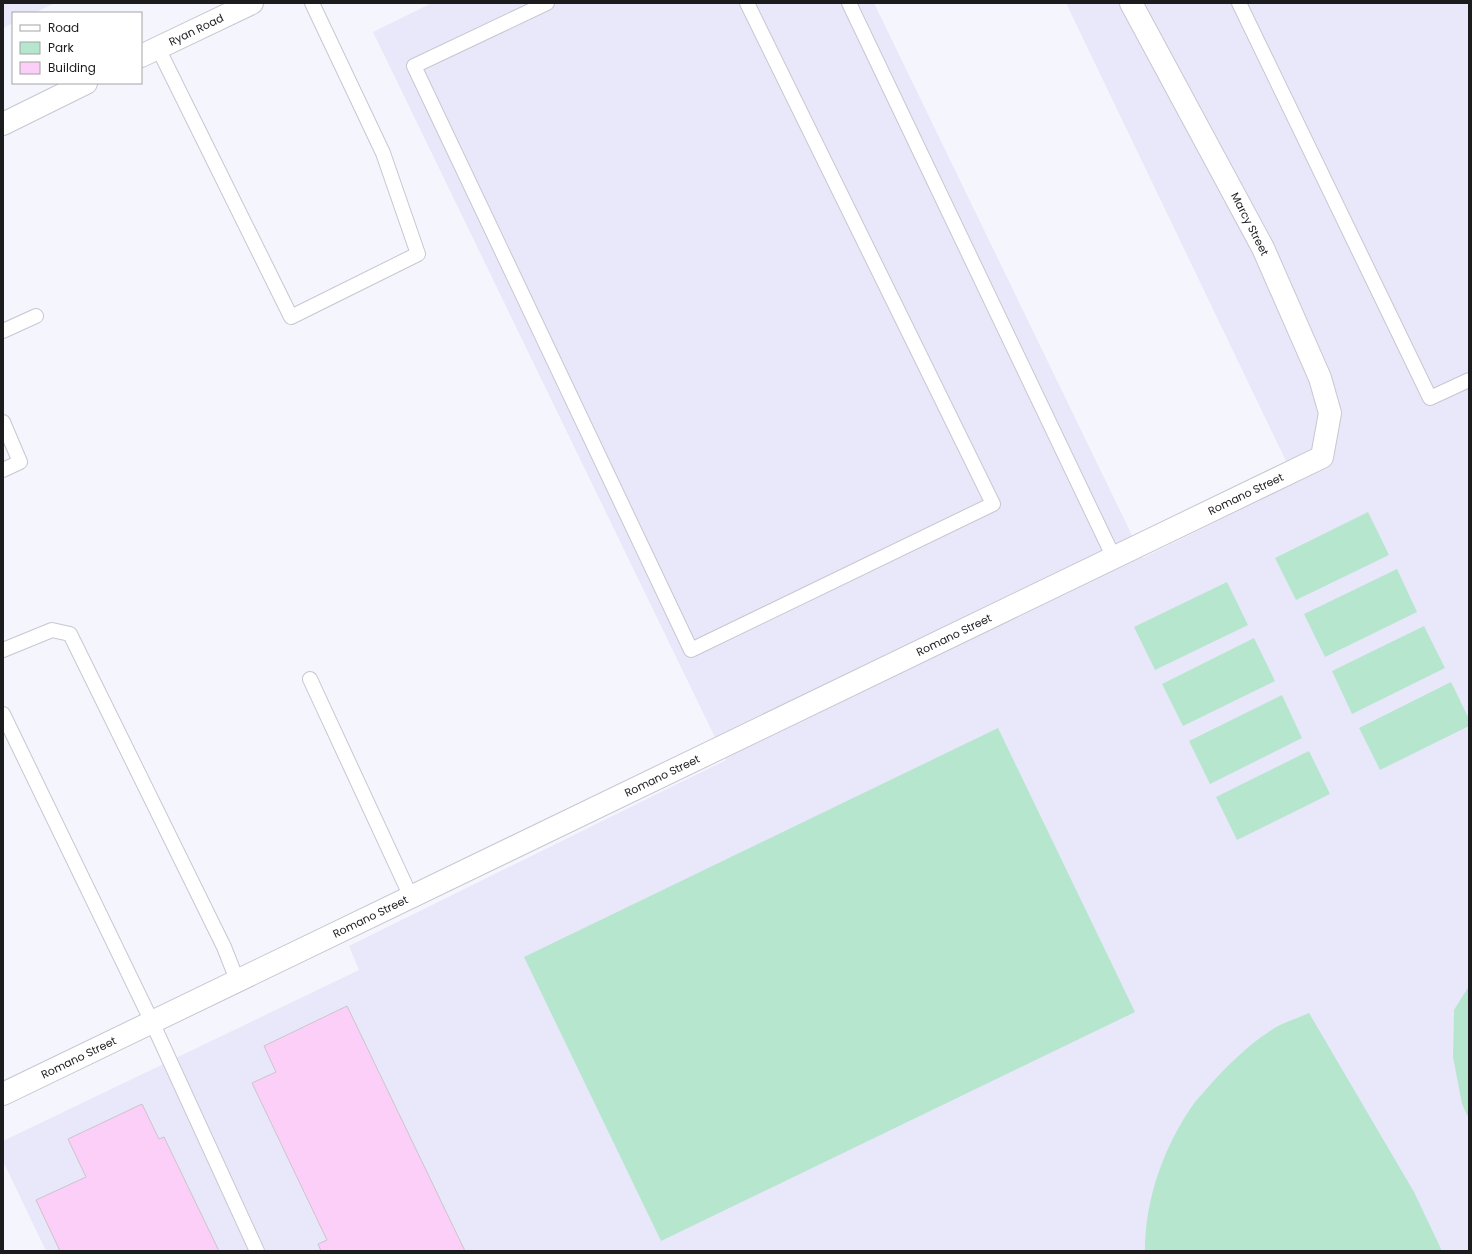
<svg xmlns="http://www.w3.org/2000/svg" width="1472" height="1254" font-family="Poppins,sans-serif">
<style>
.built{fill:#e8e8fa}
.green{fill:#b6e6ce}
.building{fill:#fbcff8;stroke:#ccc4cb}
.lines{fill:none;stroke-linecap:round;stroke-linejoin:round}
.service-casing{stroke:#c7c7d1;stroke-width:16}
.minor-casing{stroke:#c7c7d1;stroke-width:24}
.secondary-casing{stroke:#c7c7d1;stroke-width:24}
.service{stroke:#fff;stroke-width:14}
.minor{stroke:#fff;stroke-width:22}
.secondary{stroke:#fff;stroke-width:22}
.labels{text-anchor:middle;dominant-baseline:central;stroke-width:4;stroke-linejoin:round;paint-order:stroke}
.street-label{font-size:11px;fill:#1c1c1f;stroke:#fff}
</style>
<rect width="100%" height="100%" fill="#f5f5fd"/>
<!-- built -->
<g class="built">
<polygon points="3,3 55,3 34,13 13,13 13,23 3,28"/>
<polygon points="432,3 874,3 1143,558 1296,482 1066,3 1469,3 1469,1251 46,1251 3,1161 3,1141 359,970 349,946 726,760 373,32"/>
</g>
<!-- green -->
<g class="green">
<polygon points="1368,512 1389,555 1296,600 1275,558"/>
<polygon points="1397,569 1417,612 1325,657 1304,614"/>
<polygon points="1227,582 1248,625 1155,670 1134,627"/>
<polygon points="1424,626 1445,668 1352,714 1332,671"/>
<polygon points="1254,638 1275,681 1183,726 1162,684"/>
<polygon points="1451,682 1469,719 1469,726 1380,770 1359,728"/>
<polygon points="1282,695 1302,738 1210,784 1189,741"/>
<polygon points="998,728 1135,1012 661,1241 524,957"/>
<polygon points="1309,751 1330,794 1237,840 1216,797"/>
<polygon points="1469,986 1469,1119 1462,1104 1453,1057 1454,1010"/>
<path d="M 1309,1013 L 1414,1192 L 1442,1251 L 1145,1251 C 1145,1199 1164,1145 1195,1102 C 1199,1097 1204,1092 1209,1086 C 1227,1066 1247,1046 1270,1031 C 1281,1023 1296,1019 1309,1013 Z"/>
</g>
<!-- building -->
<g class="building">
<polygon points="347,1006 465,1251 321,1251 318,1244 327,1240 252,1083 276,1072 264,1046"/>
<polygon points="142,1104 159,1139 164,1137 219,1251 60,1251 36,1200 86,1177 68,1139"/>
</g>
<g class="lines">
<defs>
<g id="service">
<polyline points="547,3 414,66 691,650 993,504 747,3"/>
<polyline points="849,3 1114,558"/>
<polyline points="1239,3 1430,398 1469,380"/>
<polyline points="158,48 291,317 418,254 383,153 312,3"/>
<polyline points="3,331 36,316"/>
<polyline points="3,422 20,462 3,470"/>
<polyline points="3,650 52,630 70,634 224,947 237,980"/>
<polyline points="310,679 411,897"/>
<polyline points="3,714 152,1022 257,1251"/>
</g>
<g id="minor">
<path id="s1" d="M 3,1094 L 1322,457 L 1330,413 L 1320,378 L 1263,248 L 1131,3"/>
</g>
<g id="secondary">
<path id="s2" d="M 141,56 L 252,3"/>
<polyline points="3,124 86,83"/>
</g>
</defs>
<!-- service casing -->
<use href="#service" class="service-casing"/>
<!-- minor casing -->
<use href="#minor" class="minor-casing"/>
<!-- secondary casing -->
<use href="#secondary" class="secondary-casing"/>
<!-- service -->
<use href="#service" class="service"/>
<!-- minor -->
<use href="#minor" class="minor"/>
<!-- secondary -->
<use href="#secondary" class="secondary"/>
</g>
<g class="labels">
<!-- street labels -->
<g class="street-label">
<text stroke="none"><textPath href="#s2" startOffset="61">Ryan Road</textPath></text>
<text transform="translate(1250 224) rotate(63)">Marcy Street</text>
<text stroke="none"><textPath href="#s1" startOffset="1380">Romano Street</textPath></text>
<text stroke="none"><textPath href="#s1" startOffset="1056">Romano Street</textPath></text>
<text stroke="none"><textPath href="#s1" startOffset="732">Romano Street</textPath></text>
<text stroke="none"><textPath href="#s1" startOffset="408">Romano Street</textPath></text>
<text stroke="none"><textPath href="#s1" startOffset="84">Romano Street</textPath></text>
</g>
</g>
<!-- border -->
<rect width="1472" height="1254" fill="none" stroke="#1c1c1f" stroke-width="8"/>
<!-- legend -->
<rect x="12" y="12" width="130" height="72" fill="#ffffff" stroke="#a4a4a5"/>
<rect x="20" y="25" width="20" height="6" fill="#ffffff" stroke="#a4a4a5"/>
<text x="48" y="32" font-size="12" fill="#1c1c1f">Road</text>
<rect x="20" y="42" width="20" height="12" fill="#b6e6ce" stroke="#a4a4a5"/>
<text x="48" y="52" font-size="12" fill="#1c1c1f">Park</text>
<rect x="20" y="62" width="20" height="12" fill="#fbcff8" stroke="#a4a4a5"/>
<text x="48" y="72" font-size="12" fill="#1c1c1f">Building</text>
</svg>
